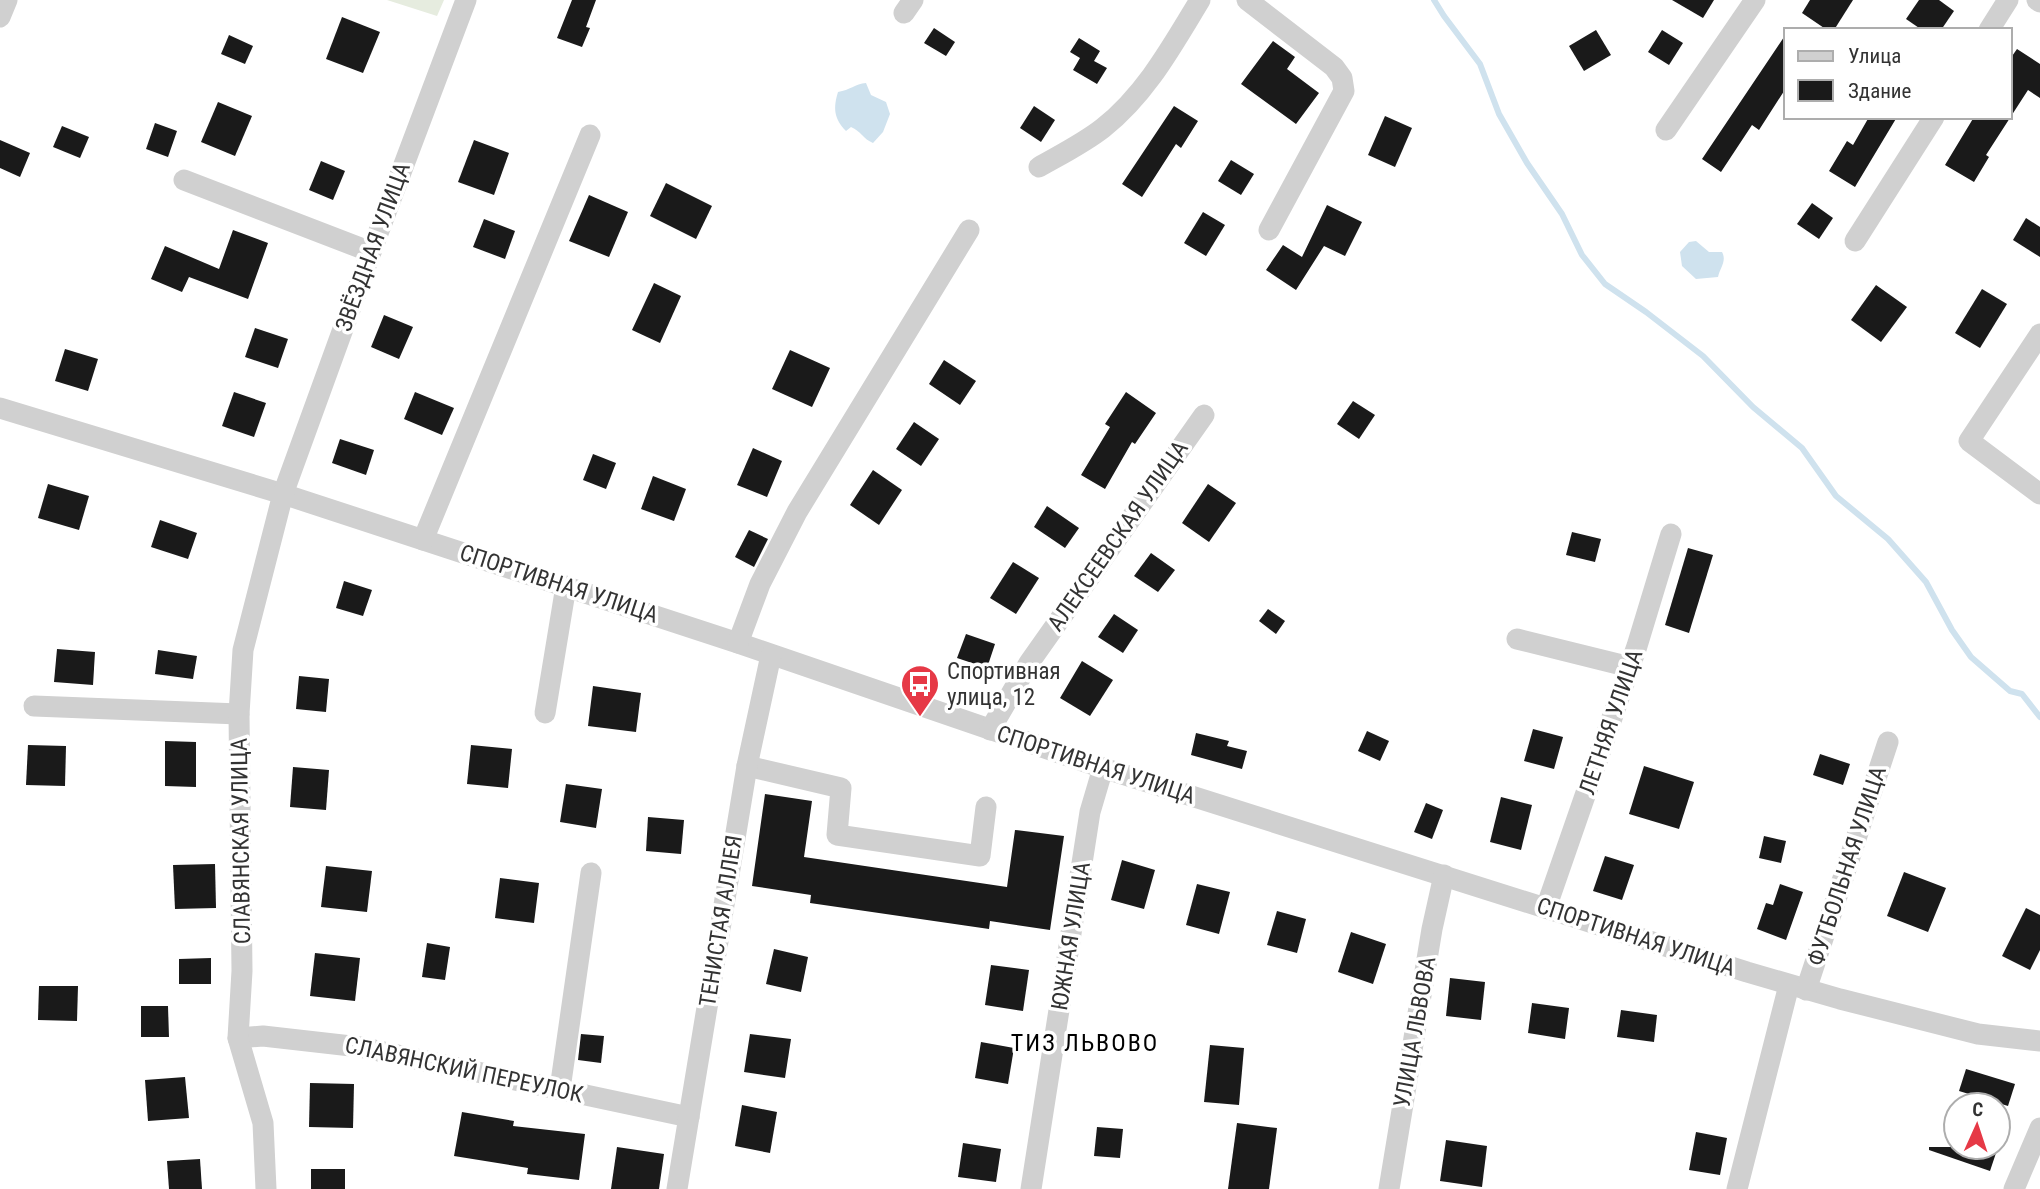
<svg xmlns="http://www.w3.org/2000/svg" width="2040" height="1189" font-family="'Roboto Condensed',sans-serif">
<style>
.green{fill:#e6ecdf}
.water{fill:#cfe2ee}
.lines{fill:none;stroke-linecap:round;stroke-linejoin:round}
.stream{stroke:#cfe2ee;stroke-width:6}
.building{fill:#1a1a1a}
.minor{stroke:#d0d0d0;stroke-width:21}
.labels{text-anchor:middle;dominant-baseline:central;stroke-width:7;stroke-linejoin:round;paint-order:stroke}
.street-label{font-size:23px;fill:#333;stroke:#fff}
.poi-label{font-size:23px;fill:#333;stroke:#fff;text-anchor:start}
.neighbourhood-label{font-size:24px;letter-spacing:2px;fill:#000;stroke:#fff}
</style>
<rect width="100%" height="100%" fill="#fff"/>
<!-- green -->
<polygon class="green" points="387,0 444,0 437,16"/>
<!-- water -->
<g class="water">
<path d="M 866,83 L 871,95 L 886,102 L 890,114 L 883,132 L 873,143 C 863,139 861,131 851,127 L 846,131 C 834,119 833,108 838,92 C 850,90 855,84 866,83 Z"/>
<path d="M 1696,241 L 1709,252 L 1722,252 C 1727,261 1720,268 1718,277 L 1696,279 L 1682,266 L 1680,252 L 1689,242 Z"/>
</g>
<g class="lines">
<!-- stream -->
<polyline class="stream" points="1434,0 1444,16 1480,64 1499,114 1527,163 1562,214 1582,255 1605,284 1646,312 1703,356 1753,407 1802,448 1836,496 1888,539 1926,582 1952,630 1971,657 2010,691 2022,694 2040,717"/>
</g>
<!-- building -->
<g class="building">
<polygon points="572,0 596,0 586,27 590,28 582,47 557,38"/>
<polygon points="1672,0 1714,0 1703,18"/>
<polygon points="1810,0 1853,0 1834,30 1827,30 1802,13"/>
<polygon points="1919,0 1939,0 1954,11 1941,30 1922,30 1906,19"/>
<polygon points="342,17 380,32 363,73 326,59"/>
<polygon points="934,28 955,42 946,56 924,43"/>
<polygon points="1596,30 1611,55 1584,71 1569,46"/>
<polygon points="1662,30 1683,43 1669,65 1648,52"/>
<polygon points="1786,34 1786,88 1759,130 1752,125 1721,172 1702,159"/>
<polygon points="229,35 253,46 245,64 221,54"/>
<polygon points="1079,38 1100,51 1094,61 1107,68 1097,84 1073,70 1080,58 1070,52"/>
<polygon points="1273,41 1295,57 1287,69 1319,93 1296,124 1241,84"/>
<polygon points="2017,49 2040,64 2040,98 2028,90 1986,155 1989,157 1974,182 1945,165 1974,117 2010,117 2010,59"/>
<polygon points="218,102 252,116 235,156 201,142"/>
<polygon points="1034,106 1055,120 1041,142 1020,128"/>
<polygon points="1174,106 1198,121 1181,148 1176,144 1142,197 1122,184"/>
<polygon points="1385,116 1412,128 1395,167 1368,155"/>
<polygon points="1869,117 1897,117 1855,187 1829,171 1847,141 1853,145"/>
<polygon points="155,123 177,131 168,157 146,149"/>
<polygon points="62,126 89,137 80,158 53,147"/>
<polygon points="0,140 30,153 20,177 0,168"/>
<polygon points="474,140 509,153 494,195 458,182"/>
<polygon points="1231,160 1254,174 1241,195 1218,181"/>
<polygon points="321,161 345,171 333,200 309,190"/>
<polygon points="666,183 712,206 696,239 650,216"/>
<polygon points="589,195 628,212 609,257 569,241"/>
<polygon points="1812,203 1833,218 1819,239 1797,224"/>
<polygon points="1327,205 1362,222 1345,256 1324,246 1296,290 1266,270 1283,245 1302,257"/>
<polygon points="1203,212 1225,225 1206,256 1184,243"/>
<polygon points="2026,218 2040,227 2040,257 2013,240"/>
<polygon points="484,219 515,231 505,259 473,247"/>
<polygon points="233,230 268,243 248,299 189,277 182,292 151,279 165,246 219,269"/>
<polygon points="654,283 681,296 660,343 632,330"/>
<polygon points="1876,285 1907,307 1881,342 1851,320"/>
<polygon points="1982,289 2007,304 1980,348 1955,333"/>
<polygon points="384,315 413,327 399,359 371,347"/>
<polygon points="255,328 288,339 278,368 245,357"/>
<polygon points="65,349 98,359 88,391 55,381"/>
<polygon points="790,350 830,368 812,407 772,389"/>
<polygon points="944,360 976,381 960,405 929,384"/>
<polygon points="234,392 266,403 254,437 222,426"/>
<polygon points="415,392 454,408 442,435 404,419"/>
<polygon points="1126,392 1156,413 1135,444 1132,442 1105,489 1081,475 1110,427 1105,424"/>
<polygon points="1353,401 1375,415 1359,439 1337,424"/>
<polygon points="914,422 939,439 921,466 896,449"/>
<polygon points="340,439 374,450 366,475 332,463"/>
<polygon points="753,448 782,461 767,497 737,485"/>
<polygon points="593,454 616,463 606,489 583,480"/>
<polygon points="873,470 902,490 879,525 850,505"/>
<polygon points="653,476 686,489 674,521 641,509"/>
<polygon points="48,484 89,496 79,530 38,518"/>
<polygon points="1208,484 1236,503 1209,542 1182,523"/>
<polygon points="1047,506 1079,528 1065,548 1034,527"/>
<polygon points="160,520 197,533 188,559 151,547"/>
<polygon points="749,530 768,539 754,567 735,557"/>
<polygon points="1572,532 1601,539 1595,562 1566,555"/>
<polygon points="1688,548 1713,555 1689,633 1665,625"/>
<polygon points="1151,553 1175,570 1158,592 1134,576"/>
<polygon points="1013,562 1039,578 1016,614 990,598"/>
<polygon points="344,581 372,590 363,616 336,608"/>
<polygon points="1268,609 1285,621 1276,634 1259,621"/>
<polygon points="1114,614 1138,630 1123,653 1098,637"/>
<polygon points="966,634 995,644 987,668 957,658"/>
<polygon points="57,649 95,652 93,685 54,682"/>
<polygon points="158,650 197,656 193,679 155,674"/>
<polygon points="1082,661 1113,680 1090,716 1060,698"/>
<polygon points="299,676 329,679 326,712 296,709"/>
<polygon points="593,686 641,693 636,732 588,726"/>
<polygon points="1533,729 1563,737 1554,769 1524,761"/>
<polygon points="1367,731 1389,741 1380,761 1358,751"/>
<polygon points="1196,733 1229,741 1227,746 1247,751 1242,769 1191,755"/>
<polygon points="165,741 196,742 196,787 165,786"/>
<polygon points="28,745 66,746 65,786 26,785"/>
<polygon points="471,745 512,749 508,788 467,784"/>
<polygon points="1820,754 1850,764 1843,785 1813,775"/>
<polygon points="1644,766 1694,782 1679,829 1629,814"/>
<polygon points="293,767 329,770 326,810 290,807"/>
<polygon points="566,784 602,789 596,828 560,822"/>
<polygon points="765,794 812,801 804,857 1007,887 1015,830 1064,836 1050,930 990,921 989,929 810,903 811,895 752,886"/>
<polygon points="1501,797 1532,805 1521,850 1490,842"/>
<polygon points="1426,803 1443,810 1432,839 1414,832"/>
<polygon points="648,817 684,820 681,854 646,851"/>
<polygon points="1764,836 1786,841 1781,863 1759,858"/>
<polygon points="1605,856 1634,865 1622,900 1593,891"/>
<polygon points="1122,860 1155,870 1144,909 1111,900"/>
<polygon points="215,864 216,908 175,909 173,865"/>
<polygon points="326,866 372,871 367,912 321,907"/>
<polygon points="1904,872 1946,888 1928,932 1887,916"/>
<polygon points="500,878 539,883 534,923 495,918"/>
<polygon points="1197,884 1230,892 1219,934 1186,925"/>
<polygon points="1780,884 1803,892 1786,940 1757,929 1766,903 1773,905"/>
<polygon points="2026,908 2040,915 2040,950 2030,970 2002,956"/>
<polygon points="1277,911 1306,919 1297,953 1267,945"/>
<polygon points="1351,932 1386,944 1373,984 1338,972"/>
<polygon points="427,943 450,947 445,980 422,977"/>
<polygon points="774,949 808,957 801,992 766,984"/>
<polygon points="315,953 360,958 355,1001 310,996"/>
<polygon points="211,958 211,984 179,984 179,959"/>
<polygon points="991,965 1029,970 1023,1011 985,1005"/>
<polygon points="1450,978 1485,982 1481,1020 1446,1016"/>
<polygon points="39,986 78,986 77,1021 38,1020"/>
<polygon points="1532,1003 1569,1008 1565,1039 1528,1033"/>
<polygon points="141,1006 168,1006 169,1037 141,1037"/>
<polygon points="1621,1010 1657,1015 1654,1042 1617,1037"/>
<polygon points="581,1034 604,1036 601,1063 578,1060"/>
<polygon points="750,1034 791,1039 785,1078 744,1072"/>
<polygon points="981,1042 1014,1048 1008,1084 975,1078"/>
<polygon points="1210,1045 1244,1048 1239,1105 1204,1102"/>
<polygon points="1966,1069 2015,1084 2008,1106 1959,1091"/>
<polygon points="185,1077 189,1118 148,1121 145,1080"/>
<polygon points="310,1083 354,1084 353,1128 309,1127"/>
<polygon points="742,1105 777,1112 770,1153 735,1146"/>
<polygon points="462,1112 514,1121 513,1126 585,1134 579,1180 527,1174 528,1168 454,1156"/>
<polygon points="1237,1123 1277,1128 1269,1189 1228,1189"/>
<polygon points="1097,1127 1123,1129 1120,1158 1094,1156"/>
<polygon points="1696,1132 1727,1138 1720,1175 1689,1170"/>
<polygon points="1446,1140 1487,1146 1482,1187 1440,1181"/>
<polygon points="963,1143 1001,1149 996,1182 958,1177"/>
<polygon points="617,1147 664,1154 659,1189 611,1189"/>
<polygon points="1929,1147 1998,1147 1990,1171 1929,1150"/>
<polygon points="200,1159 202,1189 169,1189 167,1161"/>
<rect x="311" y="1169" width="34" height="20"/>
</g>
<g class="lines">
<!-- minor -->
<g class="minor">
<polyline points="1247,0 1334,67 1342,78 1344,91 1269,230"/>
<polyline points="2037,0 2040,2"/>
<polyline points="904,13 913,0"/>
<polyline points="0,17 7,0"/>
<polyline points="1989,30 2008,0"/>
<polyline points="1666,130 1755,0"/>
<path d="M 1039,167 C 1060,155 1084,143 1103,128 C 1146,94 1172,46 1200,0"/>
<polyline points="184,180 371,252"/>
<polyline points="1855,241 1934,117"/>
<polyline points="2040,334 1969,441 2040,494"/>
<polyline points="0,408 283,494 738,643 1103,768 1747,972 1840,999 1978,1034 2040,1041"/>
<polyline points="423,540 590,135"/>
<polyline points="1517,639 1630,667"/>
<polyline points="738,643 760,584 797,512 969,230"/>
<polyline points="34,706 239,714"/>
<polyline points="545,713 566,586"/>
<polyline points="990,730 1029,663 1204,415"/>
<polyline points="747,766 841,788 837,835 980,856 986,807"/>
<polyline points="1546,908 1637,646 1671,534"/>
<polyline points="1806,990 1888,742"/>
<polyline points="238,1038 263,1036 360,1047 689,1117"/>
<polyline points="560,1089 591,873"/>
<polyline points="266,1189 263,1123 238,1038 242,971 239,714 243,650 283,494 371,252 466,0"/>
<polyline points="677,1189 747,766 771,655"/>
<polyline points="1031,1189 1090,812 1103,768"/>
<polyline points="1389,1189 1432,929 1444,875"/>
<polyline points="1737,1189 1789,985"/>
<polyline points="2014,1189 2040,1128"/>
</g>
</g>
<!-- icons -->
<defs>
<symbol id="bus-pin" viewBox="-11 -11 22 30"><path d="M0 17L-7.5 6A9.5 9.5 0 1 1 7.5 6Z" fill="#e63946" stroke="#fff"/><path d="M-5-6H5V4H4V6H2V4H-2V6H-4V4H-5ZM-3.5-4V0h7V-4ZM-3.5 1.2v1.5H-2V1.2ZM2 1.2v1.5H3.5V1.2Z" fill="#fff"/></symbol>
</defs>
<g fill-rule="evenodd">
<use href="#bus-pin" x="898" y="662" width="44" height="60"/>
</g>
<g class="labels">
<!-- street labels -->
<g class="street-label">
<text transform="translate(373 247) rotate(-70)">ЗВЁЗДНАЯ УЛИЦА</text>
<text transform="translate(1118 536) rotate(-55)">АЛЕКСЕЕВСКАЯ УЛИЦА</text>
<text transform="translate(559 584) rotate(18)">СПОРТИВНАЯ УЛИЦА</text>
<text transform="translate(1611 722) rotate(-71)">ЛЕТНЯЯ УЛИЦА</text>
<text transform="translate(1096 765) rotate(18)">СПОРТИВНАЯ УЛИЦА</text>
<text transform="translate(241 841) rotate(-91)">СЛАВЯНСКАЯ УЛИЦА</text>
<text transform="translate(1847 866) rotate(-72)">ФУТБОЛЬНАЯ УЛИЦА</text>
<text transform="translate(721 921) rotate(-81)">ТЕНИСТАЯ АЛЛЕЯ</text>
<text transform="translate(1071 936) rotate(-81)">ЮЖНАЯ УЛИЦА</text>
<text transform="translate(1636 937) rotate(18)">СПОРТИВНАЯ УЛИЦА</text>
<text transform="translate(1415 1032) rotate(-80)">УЛИЦА ЛЬВОВА</text>
<text transform="translate(464 1070) rotate(12)">СЛАВЯНСКИЙ ПЕРЕУЛОК</text>
</g>
<!-- poi labels -->
<g class="poi-label">
<text x="947" y="671">Спортивная<tspan x="947" dy="26">улица, 12</tspan></text>
</g>
<!-- neighbourhood labels -->
<g class="neighbourhood-label">
<text x="1085" y="1043">ТИЗ ЛЬВОВО</text>
</g>
</g>
<!-- legend -->
<rect x="1784" y="28" width="228" height="91" fill="#ffffff" stroke="#adadad" stroke-width="2"/>
<rect x="1798" y="51" width="35" height="10" fill="#d0d0d0" stroke="#adadad" stroke-width="2"/>
<text x="1848" y="63" font-size="21" fill="#333333">Улица</text>
<rect x="1798" y="80" width="35" height="21" fill="#1a1a1a" stroke="#adadad" stroke-width="2"/>
<text x="1848" y="98" font-size="21" fill="#333333">Здание</text>
<!-- north arrow -->
<g transform="translate(1977 1126) rotate(3)"><circle r="33" fill="#ffffff" stroke="#adadad" stroke-width="2"/>
<path d="M0-5L12 26L0 18L-12 26Z" fill="#e63946"/>
<text y="-10" font-size="19" font-weight="bold" text-anchor="middle" fill="#333333">С</text>
</g>
</svg>
